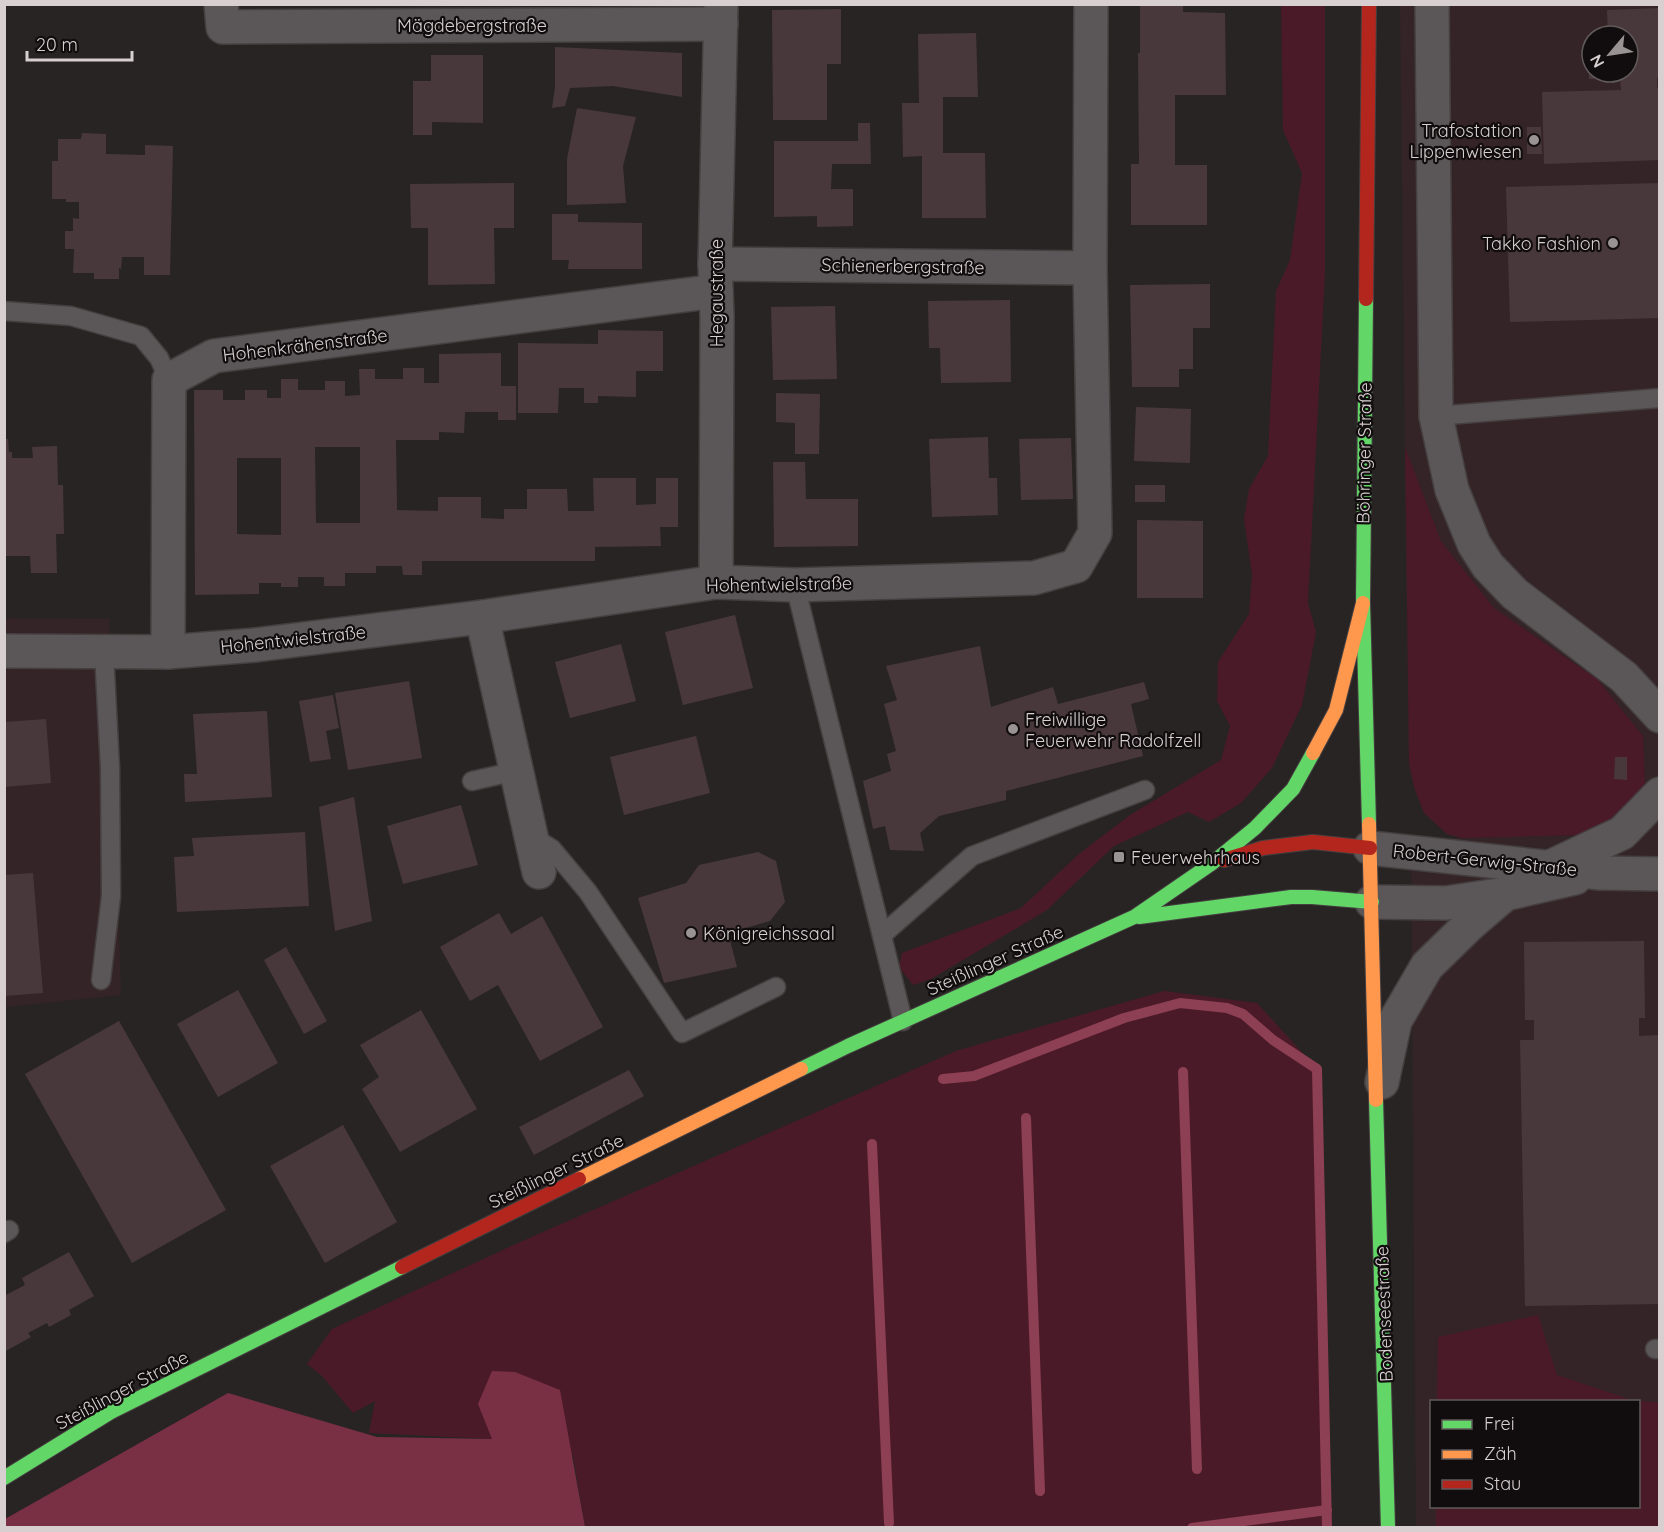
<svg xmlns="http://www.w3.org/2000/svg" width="1664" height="1532" font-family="Quicksand,sans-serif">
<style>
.built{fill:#342427;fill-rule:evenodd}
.green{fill:#4b1a28}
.forest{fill:#793045}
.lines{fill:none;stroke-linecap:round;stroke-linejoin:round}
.stream{stroke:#8d3f54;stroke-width:10}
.building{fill:#48383c;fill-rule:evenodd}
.lane-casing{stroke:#453f40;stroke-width:21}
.street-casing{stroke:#453f40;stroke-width:36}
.fast-casing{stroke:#453f40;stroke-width:16}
.slow-casing{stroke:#453f40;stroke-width:16}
.jam-casing{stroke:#453f40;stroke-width:16}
.lane{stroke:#5b5758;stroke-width:18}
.street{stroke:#5b5758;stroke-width:33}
.fast{stroke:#63d668;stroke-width:14}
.slow{stroke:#ff974d;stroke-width:14}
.jam{stroke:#b3261e;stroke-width:14}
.poi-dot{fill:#9a9394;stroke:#110c0d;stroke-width:2}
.labels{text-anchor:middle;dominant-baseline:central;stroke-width:4.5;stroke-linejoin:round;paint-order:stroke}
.street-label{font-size:18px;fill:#d7cfd0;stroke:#110c0d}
.poi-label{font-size:18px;fill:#d7cfd0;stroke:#110c0d;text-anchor:start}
</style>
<rect width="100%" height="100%" fill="#292424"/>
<!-- built -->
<g class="built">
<path d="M 1400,5 L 1659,5 L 1659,1527 L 1416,1527 L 1411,839 L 1644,834 L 1645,785 L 1643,736 L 1597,679 L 1494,608 L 1441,541 L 1405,447 ZM 1592,36 L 1628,36 L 1628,72 L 1592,72 ZM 1432,1402 L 1638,1402 L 1638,1506 L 1432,1506 Z"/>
<polygon points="5,618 109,619 121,995 5,1007"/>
</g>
<!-- green -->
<g class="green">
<polygon points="1281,5 1325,5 1325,272 1308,603 1316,632 1302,705 1272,768 1241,803 1209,822 1188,812 1114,846 1047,910 931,979 913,985 899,967 902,953 1021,908 1079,854 1130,815 1221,760 1230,726 1217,701 1218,662 1249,614 1252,574 1244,519 1249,489 1268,456 1276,291 1290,260 1302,173 1283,130"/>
<polygon points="1405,447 1441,541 1494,608 1597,679 1643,736 1645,785 1616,818 1583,835 1462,838 1447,834 1424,813 1414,787 1409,763"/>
<polygon points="1164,991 1257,1003 1317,1069 1327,1510 1325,1527 585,1527 573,1455 492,1439 369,1433 375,1401 353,1413 323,1377 307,1364 332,1329 518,1243 956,1051"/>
<polygon points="1538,1315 1557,1375 1634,1401 1659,1402 1659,1527 1436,1527 1436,1507 1638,1506 1638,1402 1437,1401 1438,1337"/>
</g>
<!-- forest -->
<polygon class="forest" points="492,1371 515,1372 560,1390 585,1527 5,1527 5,1519 228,1393 377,1437 492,1439 478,1404"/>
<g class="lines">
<!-- stream -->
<g class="stream">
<polyline points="1183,1072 1197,1469"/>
<polyline points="943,1079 974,1076 1124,1018 1180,1003 1227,1008 1243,1014 1273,1040 1317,1069 1327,1528"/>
<polyline points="1026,1118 1040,1491"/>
<polyline points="872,1144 889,1523"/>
<polyline points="1192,1528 1327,1510"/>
</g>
</g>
<!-- building -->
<g class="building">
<polygon points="1140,4 1183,4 1183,12 1225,13 1226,95 1175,95 1175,165 1207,165 1207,225 1131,225 1131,164 1139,164 1138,53 1140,53"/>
<polygon points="1660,8 1660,78 1657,78 1657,88 1660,88 1660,160 1544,164 1542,92 1621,90 1620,78 1589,79 1589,64 1592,64 1592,72 1628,72 1628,36 1608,36 1607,10"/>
<polygon points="841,9 841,64 827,64 827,120 773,120 772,10"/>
<polygon points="976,33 978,97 943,97 943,153 985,153 986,218 922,218 922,156 903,157 902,103 919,103 918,34"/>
<polygon points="555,47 682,53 682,97 613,86 570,88 565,106 552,108 555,87"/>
<polygon points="431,55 483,55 483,123 432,122 432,135 413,135 413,81 431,81"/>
<polygon points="577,108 636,117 623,166 626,203 567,205 567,159"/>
<polygon points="858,123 870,123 871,164 832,164 831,189 853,189 853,226 817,227 817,216 774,217 774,141 858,141"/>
<polygon points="1527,127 1541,127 1542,154 1527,154"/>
<polygon points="82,133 106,134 106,154 145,155 145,145 173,146 170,275 144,275 144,257 122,257 121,269 119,268 119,279 94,279 94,273 73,273 74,249 65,249 65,231 73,231 73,218 79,219 79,202 66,202 66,199 52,199 52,161 58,161 58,139 81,139"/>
<polygon points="514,183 514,228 494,228 495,284 428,285 428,228 411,228 410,184"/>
<polygon points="1660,183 1660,318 1510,322 1506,187"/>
<polygon points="552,214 578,214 578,222 642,223 642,269 568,269 569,260 552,260"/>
<polygon points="1210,284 1210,328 1193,328 1193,369 1179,369 1179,387 1132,387 1130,285"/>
<polygon points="1010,300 1011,382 941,383 940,348 929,348 928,301"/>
<polygon points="835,306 837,379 773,380 771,307"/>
<polygon points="598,330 663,331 663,371 636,371 636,397 598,396 598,403 584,403 584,388 559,388 558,413 518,413 518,343 598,344"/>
<path d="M 501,353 L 501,386 L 516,386 L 516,420 L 498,420 L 498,412 L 465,412 L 464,433 L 439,432 L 439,440 L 396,440 L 397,510 L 438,511 L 438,497 L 481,497 L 481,518 L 504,519 L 504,509 L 527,509 L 527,489 L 567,489 L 568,511 L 594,511 L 593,478 L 636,478 L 636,505 L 656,504 L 656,478 L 678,478 L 678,527 L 660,527 L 661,546 L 595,547 L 595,561 L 422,561 L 422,575 L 403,575 L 402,566 L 376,566 L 376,573 L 345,573 L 345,586 L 324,586 L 324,577 L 298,577 L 298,587 L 281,587 L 281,583 L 259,583 L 259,594 L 195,595 L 194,390 L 223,390 L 223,400 L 245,400 L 245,390 L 267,390 L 267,398 L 281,398 L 281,379 L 298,379 L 298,390 L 325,390 L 325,381 L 345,381 L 345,396 L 360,395 L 359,369 L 375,369 L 375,379 L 403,379 L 403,368 L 424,368 L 424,383 L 439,383 L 439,354 ZM 315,447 L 360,447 L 360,523 L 316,523 ZM 237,458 L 281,458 L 281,535 L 237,534 Z"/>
<polygon points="776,393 820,394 819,454 795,454 795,423 776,422"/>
<polygon points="1136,407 1191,409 1190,463 1134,461"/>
<polygon points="988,437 989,478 997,478 998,515 932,517 929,439"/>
<polygon points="1071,438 1073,499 1021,500 1019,439"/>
<polygon points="4,439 8,439 9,452 12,452 12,458 33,458 32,447 57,446 58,485 63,485 64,534 56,534 57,573 31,573 30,556 4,556"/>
<polygon points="773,462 805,462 806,499 858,499 858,546 774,547"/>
<rect x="1135" y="485" width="30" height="17"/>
<polygon points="1137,520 1203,521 1203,598 1137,598"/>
<polygon points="735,615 753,688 683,705 665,632"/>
<polygon points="621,644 636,701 570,718 555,662"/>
<polygon points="980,646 991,707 1053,687 1058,704 1144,682 1149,699 1131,704 1143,756 1006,791 1006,800 939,816 920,833 924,851 890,850 885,826 873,829 863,781 891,771 887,754 896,751 884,704 897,700 886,666"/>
<polygon points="409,681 422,758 348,770 335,693"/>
<polygon points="333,695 339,728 326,731 331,759 310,762 299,701"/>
<polygon points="267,711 272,797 185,802 184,774 197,774 193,714"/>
<polygon points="46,719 51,783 4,787 4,722"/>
<polygon points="696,736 710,793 624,815 610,757"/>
<polygon points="1615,757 1627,757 1627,780 1614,779"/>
<polygon points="354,797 372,921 335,931 319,807"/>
<polygon points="461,805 478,865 403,884 387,826"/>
<polygon points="305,832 309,906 177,912 174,857 194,856 192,838"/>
<polygon points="758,852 776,861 785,902 770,921 728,933 737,967 664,983 638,898 686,883 699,865"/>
<polygon points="33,873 43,993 4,996 4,875"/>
<polygon points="499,913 511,934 542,916 603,1027 540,1061 498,985 470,1001 440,947"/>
<polygon points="1644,941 1645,1018 1639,1018 1639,1036 1660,1035 1660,1304 1525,1306 1520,1040 1534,1040 1534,1020 1525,1020 1524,942"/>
<polygon points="286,947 327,1021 304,1034 264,960"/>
<polygon points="238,990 278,1063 218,1097 177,1024"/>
<polygon points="421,1010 477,1109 400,1152 362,1089 379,1077 360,1045"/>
<polygon points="119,1021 226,1210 132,1263 25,1074"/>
<polygon points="629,1070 644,1096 534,1155 519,1127"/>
<polygon points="343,1125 397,1222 325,1263 270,1166"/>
<polygon points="69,1252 94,1296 69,1310 71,1315 49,1327 47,1323 28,1333 31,1337 4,1352 4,1296 25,1285 22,1278"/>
</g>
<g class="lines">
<defs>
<g id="lane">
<polyline points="4,311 71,316 141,336 159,358 169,380"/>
<polyline points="1436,416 1660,398"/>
<polyline points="795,585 903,1021"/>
<polyline points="472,781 516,771"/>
<polyline points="531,836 552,849 588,892 682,1033 776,987"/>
<polyline points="882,935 972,856 1145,790"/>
<polyline points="101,980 111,896 110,768 104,652"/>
<polyline points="4,1233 9,1230"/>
<polyline points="1655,1349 1660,1349"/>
</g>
<g id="street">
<polyline points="221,4 223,27 721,24"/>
<polyline points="1432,4 1436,416 1452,490 1474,544 1488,566 1515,594 1624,677 1660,716"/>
<polyline points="715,264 1090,268"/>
<polyline points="716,582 717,316 715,264 721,4"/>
<polyline points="482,617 539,872"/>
<polyline points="4,651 168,652 256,645 482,617 716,582 795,585 1034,578 1076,566 1095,533 1090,268 1091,4"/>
<polyline points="168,652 169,380 214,356 716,291"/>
<polyline points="1370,848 1600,873 1660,874"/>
<polyline points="1550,867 1622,833 1660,794"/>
<polyline points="1372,902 1446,903 1505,894 1575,878"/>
<polyline points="1382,1082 1395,1021 1427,966 1469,925 1505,894"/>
</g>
<g id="fast">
<polyline points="1366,299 1363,603 1369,824"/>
<polyline points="1139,917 1291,897 1312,897 1372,902"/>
<polyline points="801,1069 848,1046 1134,917 1211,864 1255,828 1293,789 1313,753"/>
<polyline points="1376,1100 1388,1528"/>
<polyline points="4,1478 111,1412 402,1267"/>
</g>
<g id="slow">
<polyline points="1313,753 1336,710 1363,603"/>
<polyline points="1369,824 1376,1100"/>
<polyline points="579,1179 801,1069"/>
</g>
<g id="jam">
<polyline points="1366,299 1369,4"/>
<polyline points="1224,860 1263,848 1313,842 1370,848"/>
<polyline points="402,1267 579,1179"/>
</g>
</defs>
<!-- lane casing -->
<use href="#lane" class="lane-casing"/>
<!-- street casing -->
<use href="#street" class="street-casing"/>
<!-- fast casing -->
<use href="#fast" class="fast-casing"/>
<!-- slow casing -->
<use href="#slow" class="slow-casing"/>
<!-- jam casing -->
<use href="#jam" class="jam-casing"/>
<!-- lane -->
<use href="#lane" class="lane"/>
<!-- street -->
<use href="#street" class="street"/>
<!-- fast -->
<use href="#fast" class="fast"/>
<!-- slow -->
<use href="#slow" class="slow"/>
<!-- jam -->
<use href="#jam" class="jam"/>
</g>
<!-- markers -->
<g class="poi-dot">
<circle cx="1534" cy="140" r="6"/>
<circle cx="1613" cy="243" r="6"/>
<circle cx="1013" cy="729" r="6"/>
<rect x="1113" y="851" width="12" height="12" rx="3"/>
<circle cx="691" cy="933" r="6"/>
</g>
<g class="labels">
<!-- street labels -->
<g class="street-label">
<text x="472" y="25">Mägdebergstraße</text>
<text transform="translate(903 266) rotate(1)">Schienerbergstraße</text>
<text transform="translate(716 293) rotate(-90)">Hegaustraße</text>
<text transform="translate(305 345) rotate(-7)">Hohenkrähenstraße</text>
<text transform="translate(1364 453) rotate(-89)">Böhringer Straße</text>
<text transform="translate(779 584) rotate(-1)">Hohentwielstraße</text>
<text transform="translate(293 639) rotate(-6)">Hohentwielstraße</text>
<text transform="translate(1485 860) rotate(6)">Robert-Gerwig-Straße</text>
<text transform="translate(995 960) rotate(-24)">Steißlinger Straße</text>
<text transform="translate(556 1171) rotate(-26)">Steißlinger Straße</text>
<text transform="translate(1384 1314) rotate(-92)">Bodenseestraße</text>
<text transform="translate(122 1390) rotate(-28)">Steißlinger Straße</text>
</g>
<!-- poi labels -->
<g class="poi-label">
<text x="1522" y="130" text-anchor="end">Trafostation<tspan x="1522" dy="21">Lippenwiesen</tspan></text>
<text x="1601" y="243" text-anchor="end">Takko Fashion</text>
<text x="1025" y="719">Freiwillige<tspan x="1025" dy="21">Feuerwehr Radolfzell</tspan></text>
<text x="1131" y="857">Feuerwehrhaus</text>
<text x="703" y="933">Königreichssaal</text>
</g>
</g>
<!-- border -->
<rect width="1664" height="1532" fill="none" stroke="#d7cfd0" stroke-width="12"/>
<!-- legend -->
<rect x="1430" y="1400" width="210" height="108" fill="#110c0d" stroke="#605a5b" stroke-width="1.5"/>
<rect x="1442" y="1420" width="30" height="9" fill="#63d668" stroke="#605a5b" stroke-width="1.5"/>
<text x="1484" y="1430" font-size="18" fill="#d7cfd0">Frei</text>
<rect x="1442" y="1450" width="30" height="9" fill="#ff974d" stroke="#605a5b" stroke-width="1.5"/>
<text x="1484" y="1460" font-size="18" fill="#d7cfd0">Zäh</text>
<rect x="1442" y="1480" width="30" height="9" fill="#b3261e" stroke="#605a5b" stroke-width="1.5"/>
<text x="1484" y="1490" font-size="18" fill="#d7cfd0">Stau</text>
<!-- north arrow -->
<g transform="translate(1610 54) rotate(241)"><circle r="28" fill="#110c0d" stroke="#605a5b" stroke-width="1.5"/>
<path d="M0-4.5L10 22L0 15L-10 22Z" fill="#9a9394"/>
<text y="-9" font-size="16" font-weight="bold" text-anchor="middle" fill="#d7cfd0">N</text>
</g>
<!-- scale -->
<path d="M27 51v9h105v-9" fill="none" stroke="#d7cfd0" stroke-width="3"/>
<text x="36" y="51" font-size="18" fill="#d7cfd0" stroke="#110c0d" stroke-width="4.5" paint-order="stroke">20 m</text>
</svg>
